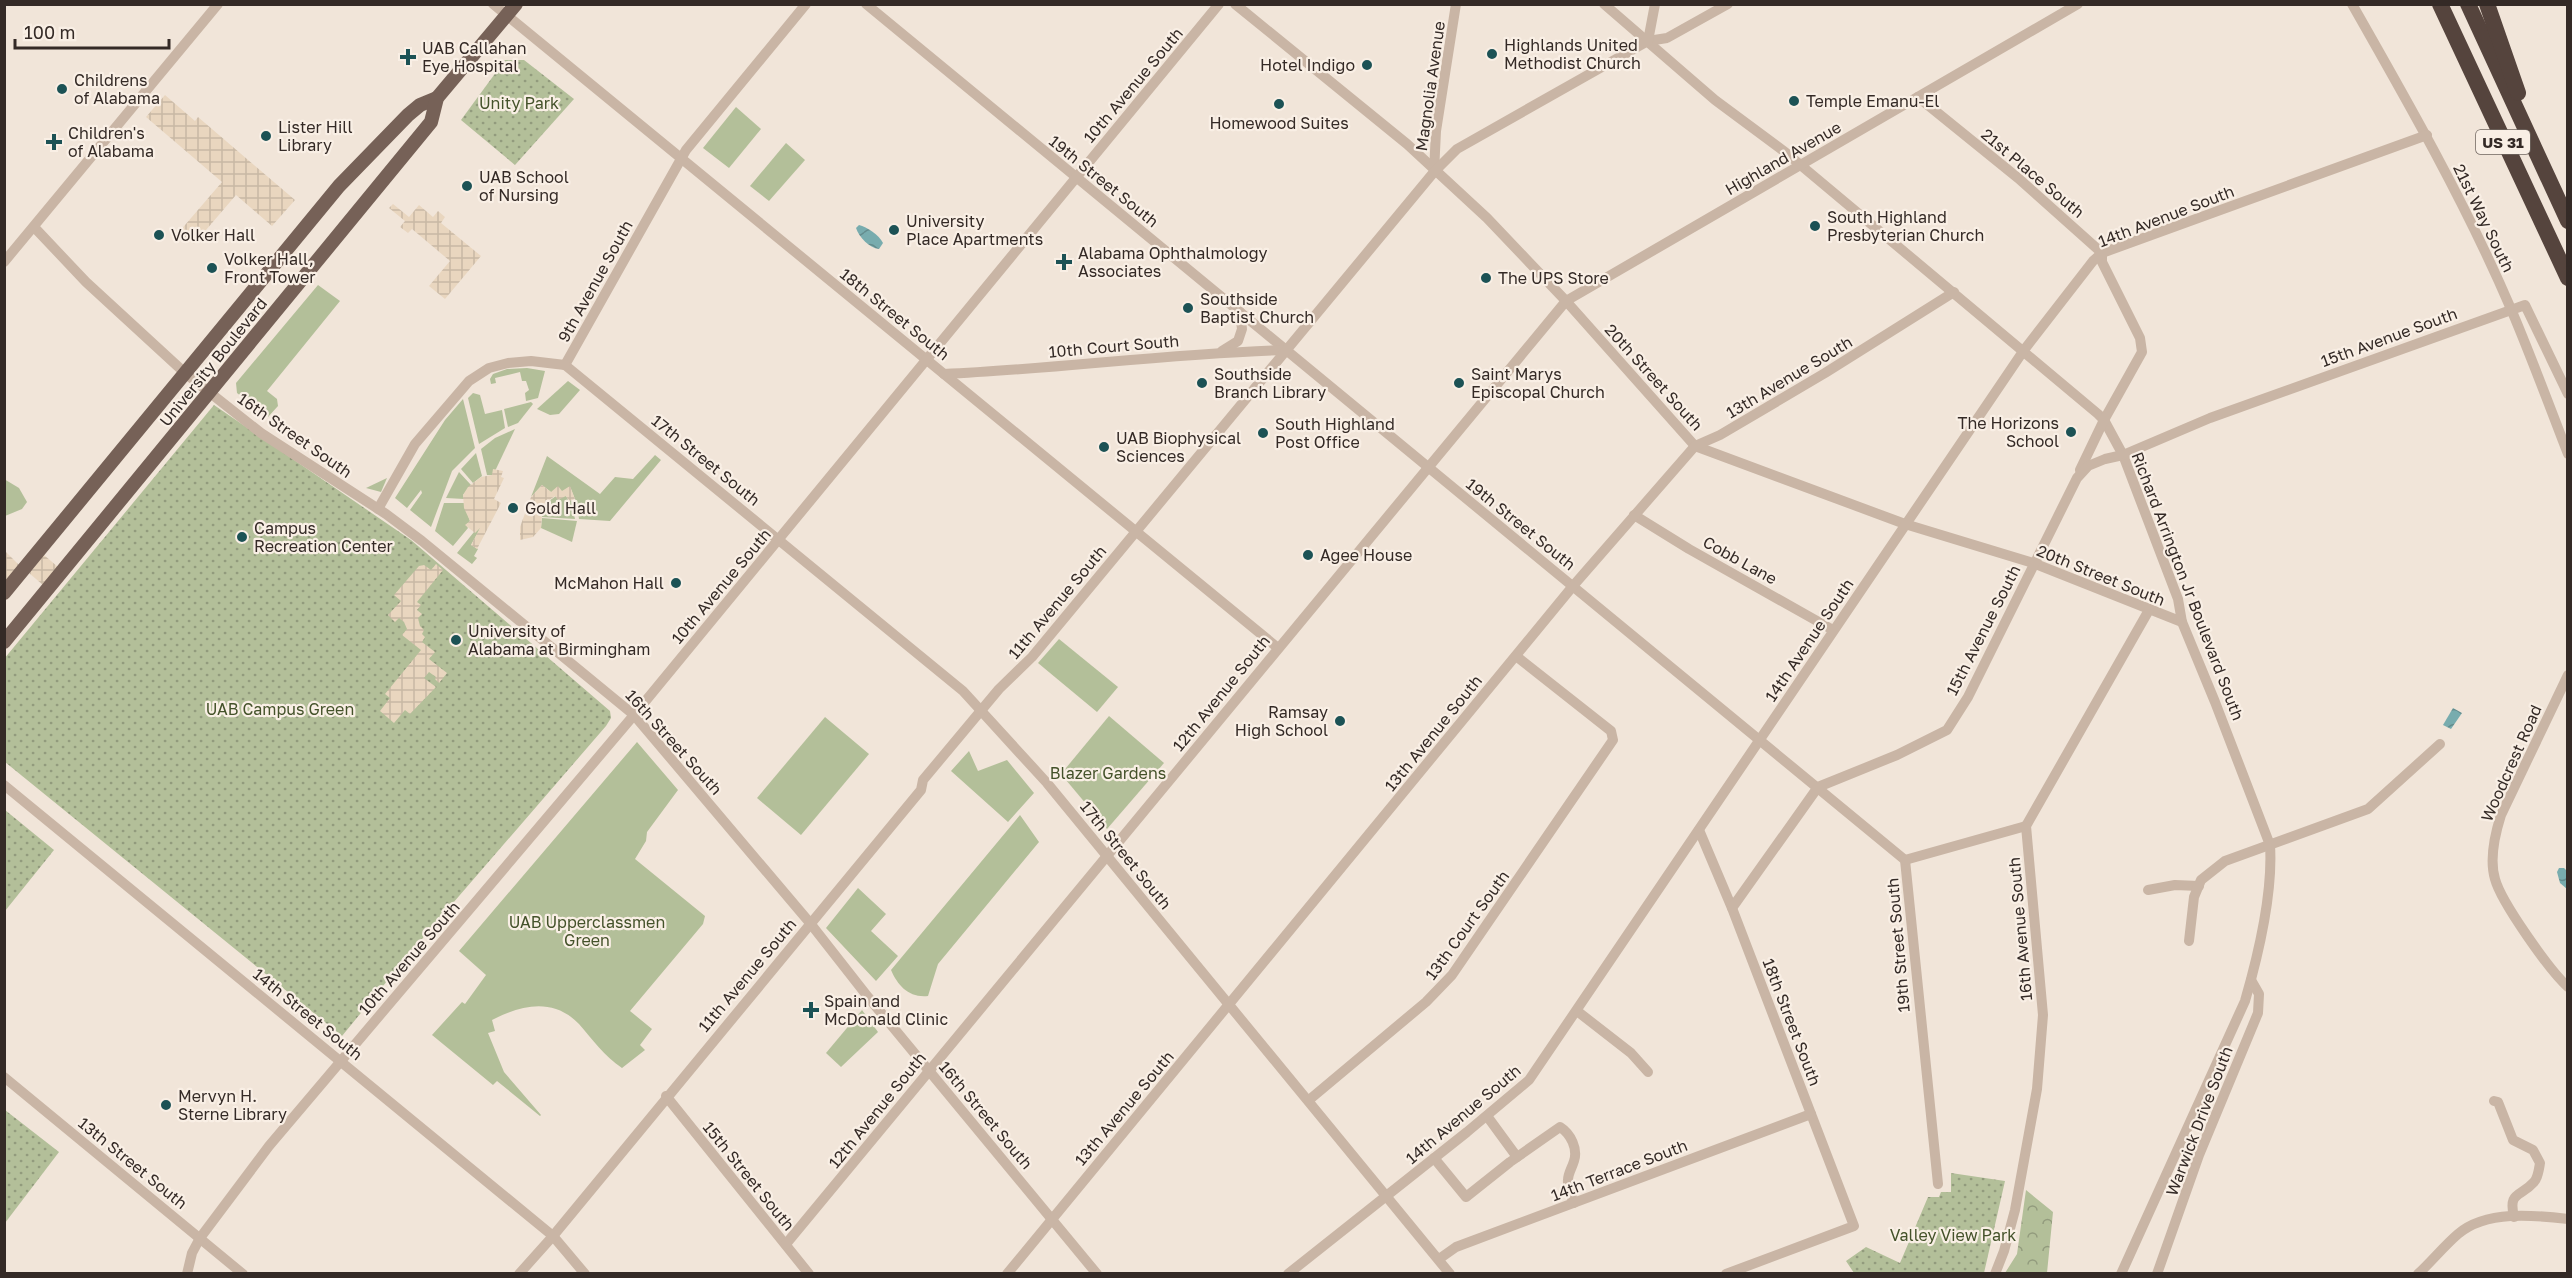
<svg xmlns="http://www.w3.org/2000/svg" width="2572" height="1278" font-family="'Golos Text',sans-serif">
<style>
.green{fill:#b3bf99}
.forest{fill:url(#forest-crowns)}
.park{fill:url(#park-dots)}
.plaza{fill:url(#plaza-grid)}
.water{fill:url(#water-waves)}
.lines{fill:none;stroke-linecap:round;stroke-linejoin:round}
.minor{stroke:#c9b5a5;stroke-width:10}
.major{stroke:#766157;stroke-width:14}
.highway{stroke:#55443d;stroke-width:16}
.poi-dot{fill:#1c5255;stroke:#f9efe5;stroke-width:2}
.labels{text-anchor:middle;dominant-baseline:central;stroke-width:4.5;stroke-linejoin:round;paint-order:stroke}
.shield{fill:#f9efe5;stroke:#6f655f;stroke-width:1.5}
.shield-label{font-size:15px;font-weight:bold;fill:#342a26}
.poi-label{font-size:16px;fill:#342a26;stroke:#f9efe5;text-anchor:start}
.street-label{font-size:16px;fill:#342a26;stroke:#f9efe5}
.park-label{font-size:16px;fill:#44522a;stroke:#f9efe5}
</style>
<defs>
<pattern id="forest-crowns" width="20" height="18" patternUnits="userSpaceOnUse" patternTransform="scale(1.5)"><rect width="20" height="18" fill="#b3bf99"/><path d="M2 6a3 3 0 1 1 6 0M12 15a3 3 0 1 1 6 0" fill="none" stroke="#929b7d"/></pattern>
<pattern id="park-dots" width="8" height="8" patternUnits="userSpaceOnUse" patternTransform="scale(1.5)"><rect width="8" height="8" fill="#b3bf99"/><path d="M2 2h.1M6 6h.1" fill="none" stroke="#929b7d" stroke-width="1.8" stroke-linecap="round"/></pattern>
<pattern id="plaza-grid" width="8" height="8" patternUnits="userSpaceOnUse" patternTransform="scale(1.5)"><rect width="8" height="8" fill="#e9d6bf"/><path d="M0 4h8M4 0v8" fill="none" stroke="#c8b8a4"/></pattern>
<pattern id="water-waves" width="16" height="10" patternUnits="userSpaceOnUse" patternTransform="scale(1.5)"><rect width="16" height="10" fill="#78acae"/><path d="M0 5q4-4 8 0t8 0" fill="none" stroke="#638c8d"/></pattern>
</defs>
<rect width="100%" height="100%" fill="#f1e5d9"/>
<!-- green -->
<g class="green">
<polygon points="736,107 761,129 729,168 703,148"/>
<polygon points="786,143 805,160 769,201 750,186"/>
<polygon points="318,285 340,301 267,391 277,399 278,406 268,417 237,393 236,383"/>
<polygon points="527,368 545,371 538,398 526,401 525,393 529,390 526,381 522,381 520,372 495,378 496,383 491,384 490,379 493,374 507,369"/>
<polygon points="568,381 580,390 559,414 550,415 537,409"/>
<polygon points="473,393 480,395 485,414 502,410 505,428 479,444 468,398"/>
<polygon points="463,399 475,448 452,471 431,527 410,510 422,493 421,490 407,508 395,498 445,420"/>
<polygon points="531,402 533,404 518,423 508,427 504,409"/>
<polygon points="515,429 496,469 492,475 487,475 481,449 495,438"/>
<polygon points="476,453 482,476 473,483 461,469"/>
<polygon points="655,455 661,460 610,521 579,519 577,504 570,487 562,492 551,492 542,485 531,497 547,456 600,494 615,477 633,479"/>
<polygon points="459,472 471,485 463,495 464,499 446,498"/>
<polygon points="387,478 381,492 366,488"/>
<polygon points="4,479 19,488 27,502 22,509 5,516"/>
<polygon points="556,496 566,496 569,501 571,500 575,519 542,517 539,508"/>
<polygon points="444,503 464,503 470,521 466,525 468,528 453,546 435,531"/>
<polygon points="542,518 577,521 572,542 541,528"/>
<polygon points="478,527 481,527 471,545 478,549 474,556 477,558 472,564 457,553"/>
<polygon points="1059,639 1118,687 1097,712 1038,663"/>
<polygon points="1109,716 1164,763 1107,829 1061,774"/>
<polygon points="825,717 869,754 801,835 757,798"/>
<path d="M 637,742 L 678,790 L 647,832 L 646,841 L 635,859 L 705,916 L 703,924 L 630,1011 L 652,1029 L 640,1045 L 645,1050 L 622,1068 C 604,1056 593,1040 579,1024 C 553,997 521,1005 492,1020 L 495,1031 L 488,1033 L 504,1072 L 541,1115 L 540,1116 L 497,1081 L 493,1085 L 432,1035 L 462,1002 L 465,1004 L 486,975 L 459,951 Z"/>
<polygon points="969,751 978,771 1007,760 1034,793 1008,822 951,771"/>
<path d="M 1020,815 L 1039,842 L 938,964 L 928,996 C 909,998 898,986 891,970 Z"/>
<polygon points="858,888 886,914 871,931 898,956 876,981 826,928"/>
<polygon points="862,1010 878,1032 841,1067 826,1053"/>
</g>
<!-- forest -->
<polygon class="forest" points="2026,1190 2053,1212 2047,1273 2005,1273 2017,1254"/>
<!-- park -->
<g class="park">
<polygon points="505,60 524,60 574,99 515,165 461,120"/>
<polygon points="214,405 411,540 610,711 611,718 606,726 415,947 342,1036 5,762 4,659"/>
<polygon points="5,810 54,850 5,911"/>
<polygon points="5,1110 59,1152 5,1223 4,1223"/>
<polygon points="1951,1173 2005,1181 1984,1273 1854,1273 1846,1261 1866,1247 1900,1263 1928,1197 1939,1197 1941,1192 1951,1192"/>
</g>
<!-- plaza -->
<g class="plaza">
<polygon points="165,95 195,121 198,117 295,200 272,226 236,195 194,244 179,232 222,182 146,117"/>
<polygon points="393,204 409,217 419,205 433,217 438,211 445,217 441,223 481,256 445,299 429,286 450,261 412,229 408,233 400,227 405,221 389,208"/>
<polygon points="493,469 503,471 501,477 504,478 494,499 501,503 477,549 471,545 480,528 475,533 465,525 470,521 464,508 463,495 468,487 481,477 492,475"/>
<polygon points="542,485 551,492 558,486 562,491 570,486 575,499 569,501 566,496 558,500 555,496 539,507 542,515 541,528 533,537 520,540 520,527 531,497"/>
<polygon points="5,551 19,565 5,583"/>
<polygon points="44,555 58,567 43,585 29,573"/>
<polygon points="436,564 443,570 417,602 421,605 417,610 422,614 418,618 420,626 424,630 422,634 425,637 422,642 435,652 429,659 447,673 439,683 435,679 436,677 429,672 424,678 436,687 410,714 405,710 394,723 380,711 390,698 385,694 421,650 402,635 407,629 404,622 399,618 395,622 388,615 401,601 394,595 419,566 424,565 431,570"/>
</g>
<!-- water -->
<g class="water">
<path d="M 859,225 C 867,227 879,235 883,243 L 879,249 C 869,248 859,237 856,228 Z"/>
<polygon points="2453,708 2462,713 2451,729 2443,725"/>
<polygon points="2559,868 2564,868 2567,871 2567,889 2560,883 2557,872"/>
</g>
<g class="lines">
<!-- minor -->
<g class="minor">
<polyline points="493,4 1278,648"/>
<polyline points="866,4 1905,860 1938,1184"/>
<polyline points="1235,4 1407,144 1487,218 1566,301 1695,446 1905,524 2033,563 2182,622"/>
<path d="M 1604,4 L 1715,100 L 1785,152 L 2098,414 L 2104,420 L 2123,455 L 2178,599 L 2182,622 L 2215,702 L 2270,845 C 2273,891 2258,956 2245,1001 L 2121,1274"/>
<path d="M 2352,4 C 2409,104 2466,204 2511,309 C 2531,356 2549,405 2568,454"/>
<polyline points="1648,41 1667,38 1728,4"/>
<polyline points="1918,97 2018,178 2102,253 2102,262 2140,338 2142,352 2104,420 2080,470"/>
<polyline points="1434,172 1436,131 1456,4"/>
<polyline points="34,227 86,282 185,373 261,433 386,514 422,541 634,715 810,923 868,997 1097,1274"/>
<polyline points="4,262 218,4"/>
<polyline points="1222,351 1238,341 1242,329 1240,312"/>
<polyline points="565,365 963,691 1047,783 1450,1274"/>
<polyline points="565,365 686,150 806,4"/>
<path d="M 944,374 C 1058,369 1172,353 1286,350"/>
<polyline points="378,509 415,444 469,381 489,368 508,363 531,361 565,365"/>
<polyline points="1634,515 1689,549 1833,630"/>
<path d="M 2568,675 L 2501,815 C 2495,834 2489,859 2495,879 C 2501,902 2550,971 2568,987"/>
<polyline points="4,785 553,1236 585,1274"/>
<polyline points="1699,830 1732,908 1854,1226 1726,1274"/>
<polyline points="1905,860 2026,826"/>
<polyline points="2148,890 2175,885 2199,886"/>
<polyline points="1732,908 1818,787 1897,755 1947,730 1968,697 2077,478 2088,466 2105,459 2123,455 2210,418 2525,305 2568,394"/>
<polyline points="2189,941 2194,897 2201,880 2225,861 2368,809 2440,744"/>
<polyline points="1577,1011 1631,1053 1648,1072"/>
<polyline points="4,1077 243,1274"/>
<polyline points="666,1096 809,1274"/>
<polyline points="1309,1100 1426,1002 1452,975 1613,740 1611,731 1516,656"/>
<path d="M 2494,1101 L 2498,1102 L 2513,1140 L 2533,1150 L 2540,1163 C 2539,1169 2538,1178 2534,1182 C 2520,1198 2508,1191 2514,1217"/>
<polyline points="1487,1116 1517,1157"/>
<path d="M 1434,1158 L 1466,1197 L 1510,1162 L 1560,1127 C 1571,1134 1578,1149 1574,1161 C 1572,1168 1568,1173 1568,1180 C 1567,1187 1571,1196 1574,1203"/>
<polyline points="786,1244 1566,301 2078,4"/>
<polyline points="1439,1259 1456,1247 1811,1114"/>
<polyline points="187,1274 192,1253 200,1238 269,1146 634,715 1219,4"/>
<polyline points="519,1274 553,1236 921,790 923,780 999,689 1032,657 1434,172 1457,149 1648,41 1655,4"/>
<polyline points="1007,1274 1573,586 1695,446 1720,435 1825,373 1954,292"/>
<polyline points="1288,1274 1467,1132 1529,1080 2024,350 2093,261 2102,253 2427,135"/>
<polyline points="1995,1274 2004,1251 2015,1210 2037,1089 2043,1015 2026,826 2149,610"/>
<polyline points="2157,1274 2199,1155 2258,1013 2259,994 2251,980"/>
<path d="M 2418,1274 C 2432,1261 2444,1246 2458,1234 C 2486,1210 2534,1215 2568,1219"/>
</g>
<!-- major -->
<g class="major">
<polyline points="4,593 339,186 408,115 420,105 437,98"/>
<polyline points="4,642 431,122 437,98 516,4"/>
</g>
<!-- highway -->
<g class="highway">
<polyline points="2440,4 2568,278"/>
<polyline points="2468,4 2568,221"/>
<polyline points="2487,4 2518,93"/>
</g>
</g>
<!-- markers -->
<g class="poi-dot">
<circle cx="1492" cy="54" r="6"/>
<path d="M405 48h6v6h6v6h-6v6h-6v-6h-6v-6h6z"/>
<circle cx="1367" cy="65" r="6"/>
<circle cx="62" cy="89" r="6"/>
<circle cx="1794" cy="101" r="6"/>
<circle cx="1279" cy="104" r="6"/>
<circle cx="266" cy="136" r="6"/>
<path d="M51 133h6v6h6v6h-6v6h-6v-6h-6v-6h6z"/>
<circle cx="467" cy="186" r="6"/>
<circle cx="1815" cy="226" r="6"/>
<circle cx="894" cy="230" r="6"/>
<circle cx="159" cy="235" r="6"/>
<path d="M1061 253h6v6h6v6h-6v6h-6v-6h-6v-6h6z"/>
<circle cx="212" cy="268" r="6"/>
<circle cx="1486" cy="278" r="6"/>
<circle cx="1188" cy="308" r="6"/>
<circle cx="1202" cy="383" r="6"/>
<circle cx="1459" cy="383" r="6"/>
<circle cx="2071" cy="432" r="6"/>
<circle cx="1263" cy="433" r="6"/>
<circle cx="1104" cy="447" r="6"/>
<circle cx="513" cy="508" r="6"/>
<circle cx="242" cy="537" r="6"/>
<circle cx="1308" cy="555" r="6"/>
<circle cx="676" cy="583" r="6"/>
<circle cx="456" cy="640" r="6"/>
<circle cx="1340" cy="721" r="6"/>
<path d="M808 1001h6v6h6v6h-6v6h-6v-6h-6v-6h6z"/>
<circle cx="166" cy="1105" r="6"/>
</g>
<g class="labels">
<!-- shield labels -->
<rect class="shield" x="2476" y="130" width="54" height="24" rx="4.5"/>
<g class="shield-label">
<text x="2503" y="142">US 31</text>
</g>
<!-- poi labels -->
<g class="poi-label">
<text x="1504" y="45">Highlands United<tspan x="1504" dy="18">Methodist Church</tspan></text>
<text x="422" y="48">UAB Callahan<tspan x="422" dy="18">Eye Hospital</tspan></text>
<text x="1355" y="65" text-anchor="end">Hotel Indigo</text>
<text x="74" y="80">Childrens<tspan x="74" dy="18">of Alabama</tspan></text>
<text x="1806" y="101">Temple Emanu-El</text>
<text x="1279" y="123" text-anchor="middle">Homewood Suites</text>
<text x="278" y="127">Lister Hill<tspan x="278" dy="18">Library</tspan></text>
<text x="68" y="133">Children's<tspan x="68" dy="18">of Alabama</tspan></text>
<text x="479" y="177">UAB School<tspan x="479" dy="18">of Nursing</tspan></text>
<text x="1827" y="217">South Highland<tspan x="1827" dy="18">Presbyterian Church</tspan></text>
<text x="906" y="221">University<tspan x="906" dy="18">Place Apartments</tspan></text>
<text x="171" y="235">Volker Hall</text>
<text x="1078" y="253">Alabama Ophthalmology<tspan x="1078" dy="18">Associates</tspan></text>
<text x="224" y="259">Volker Hall,<tspan x="224" dy="18">Front Tower</tspan></text>
<text x="1498" y="278">The UPS Store</text>
<text x="1200" y="299">Southside<tspan x="1200" dy="18">Baptist Church</tspan></text>
<text x="1214" y="374">Southside<tspan x="1214" dy="18">Branch Library</tspan></text>
<text x="1471" y="374">Saint Marys<tspan x="1471" dy="18">Episcopal Church</tspan></text>
<text x="2059" y="423" text-anchor="end">The Horizons<tspan x="2059" dy="18">School</tspan></text>
<text x="1275" y="424">South Highland<tspan x="1275" dy="18">Post Office</tspan></text>
<text x="1116" y="438">UAB Biophysical<tspan x="1116" dy="18">Sciences</tspan></text>
<text x="525" y="508">Gold Hall</text>
<text x="254" y="528">Campus<tspan x="254" dy="18">Recreation Center</tspan></text>
<text x="1320" y="555">Agee House</text>
<text x="664" y="583" text-anchor="end">McMahon Hall</text>
<text x="468" y="631">University of<tspan x="468" dy="18">Alabama at Birmingham</tspan></text>
<text x="1328" y="712" text-anchor="end">Ramsay<tspan x="1328" dy="18">High School</tspan></text>
<text x="824" y="1001">Spain and<tspan x="824" dy="18">McDonald Clinic</tspan></text>
<text x="178" y="1096">Mervyn H.<tspan x="178" dy="18">Sterne Library</tspan></text>
</g>
<!-- street labels -->
<g class="street-label">
<text transform="translate(1133 85) rotate(-50)">10th Avenue South</text>
<text transform="translate(1430 86) rotate(-82)">Magnolia Avenue</text>
<text transform="translate(1783 158) rotate(-30)">Highland Avenue</text>
<text transform="translate(2033 173) rotate(40)">21st Place South</text>
<text transform="translate(1104 181) rotate(39)">19th Street South</text>
<text transform="translate(2166 216) rotate(-21)">14th Avenue South</text>
<text transform="translate(2484 218) rotate(64)">21st Way South</text>
<text transform="translate(595 281) rotate(-61)">9th Avenue South</text>
<text transform="translate(895 314) rotate(39)">18th Street South</text>
<text transform="translate(2389 337) rotate(-20)">15th Avenue South</text>
<text transform="translate(1114 346) rotate(-5)">10th Court South</text>
<text transform="translate(213 362) rotate(-51)">University Boulevard</text>
<text transform="translate(1654 377) rotate(48)">20th Street South</text>
<text transform="translate(1789 377) rotate(-31)">13th Avenue South</text>
<text transform="translate(295 435) rotate(35)">16th Street South</text>
<text transform="translate(706 460) rotate(39)">17th Street South</text>
<text transform="translate(1521 524) rotate(39)">19th Street South</text>
<text transform="translate(1740 560) rotate(29)">Cobb Lane</text>
<text transform="translate(2101 575) rotate(22)">20th Street South</text>
<text transform="translate(721 586) rotate(-50)">10th Avenue South</text>
<text transform="translate(2188 586) rotate(69)">Richard Arrington Jr Boulevard South</text>
<text transform="translate(1057 602) rotate(-50)">11th Avenue South</text>
<text transform="translate(1983 630) rotate(-63)">15th Avenue South</text>
<text transform="translate(1809 640) rotate(-56)">14th Avenue South</text>
<text transform="translate(1221 693) rotate(-51)">12th Avenue South</text>
<text transform="translate(1433 733) rotate(-51)">13th Avenue South</text>
<text transform="translate(674 742) rotate(48)">16th Street South</text>
<text transform="translate(2511 763) rotate(-66)">Woodcrest Road</text>
<text transform="translate(1126 855) rotate(51)">17th Street South</text>
<text transform="translate(1467 925) rotate(-54)">13th Court South</text>
<text transform="translate(2020 929) rotate(-95)">16th Avenue South</text>
<text transform="translate(1898 945) rotate(-95)">19th Street South</text>
<text transform="translate(409 958) rotate(-49)">10th Avenue South</text>
<text transform="translate(747 975) rotate(-50)">11th Avenue South</text>
<text transform="translate(308 1014) rotate(39)">14th Street South</text>
<text transform="translate(1792 1022) rotate(69)">18th Street South</text>
<text transform="translate(1124 1108) rotate(-50)">13th Avenue South</text>
<text transform="translate(877 1110) rotate(-51)">12th Avenue South</text>
<text transform="translate(1463 1114) rotate(-40)">14th Avenue South</text>
<text transform="translate(986 1115) rotate(50)">16th Street South</text>
<text transform="translate(2199 1121) rotate(-69)">Warwick Drive South</text>
<text transform="translate(133 1163) rotate(39)">13th Street South</text>
<text transform="translate(1619 1170) rotate(-21)">14th Terrace South</text>
<text transform="translate(749 1176) rotate(51)">15th Street South</text>
</g>
<!-- park labels -->
<g class="park-label">
<text x="519" y="103">Unity Park</text>
<text x="280" y="709">UAB Campus Green</text>
<text x="1108" y="773">Blazer Gardens</text>
<text x="587" y="922">UAB Upperclassmen<tspan x="587" dy="18">Green</tspan></text>
<text x="1953" y="1235">Valley View Park</text>
</g>
</g>
<!-- border -->
<rect width="2572" height="1278" fill="none" stroke="#342a26" stroke-width="12"/>
<!-- scale -->
<path d="M15 39v9h154v-9" fill="none" stroke="#342a26" stroke-width="3"/>
<text x="24" y="39" font-size="18" fill="#342a26" stroke="#f9efe5" stroke-width="4.5" paint-order="stroke">100 m</text>
</svg>
